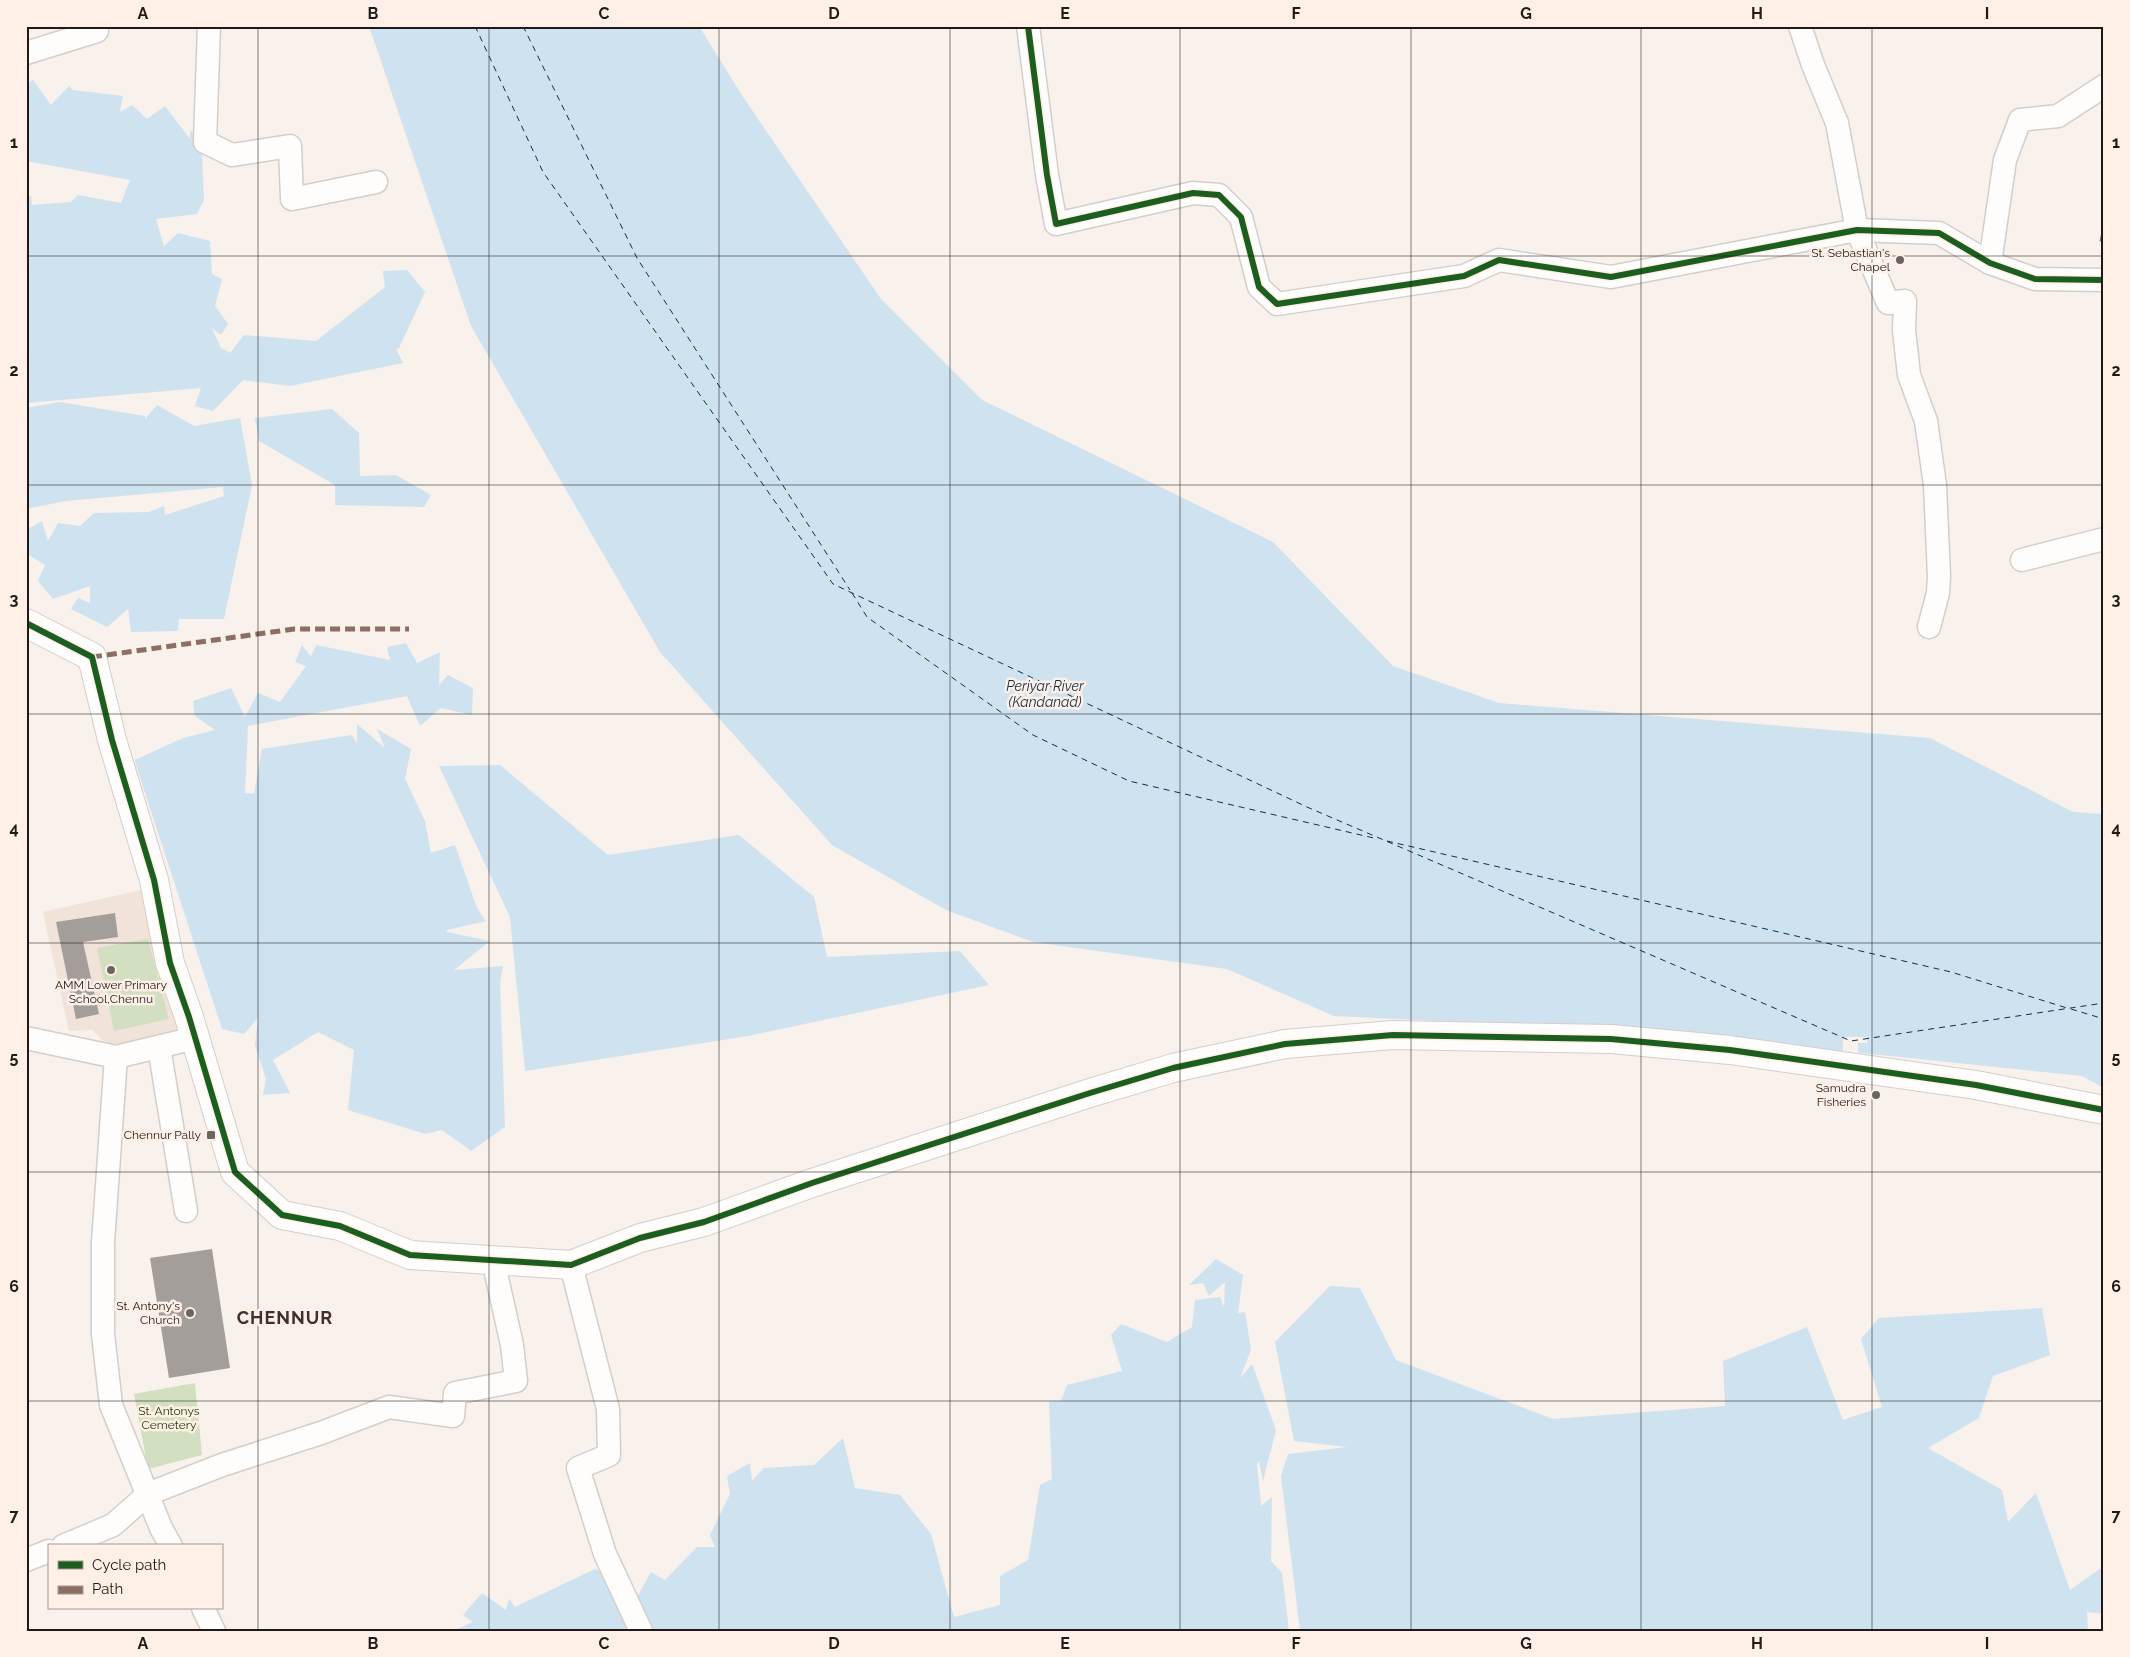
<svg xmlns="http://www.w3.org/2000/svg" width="2130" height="1657" font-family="Raleway,sans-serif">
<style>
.built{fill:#f1e3da}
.green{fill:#d2dfc0}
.water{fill:#cfe2f0}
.pier{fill:#f8f1ec}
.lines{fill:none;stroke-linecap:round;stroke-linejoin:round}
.ferry{stroke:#0c3047;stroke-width:1;stroke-dasharray:6 5;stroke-linecap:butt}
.building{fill:#a49e9b}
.minor-casing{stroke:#d4cecb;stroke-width:25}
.tertiary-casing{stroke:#d4cecb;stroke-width:30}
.minor{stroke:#fefdfc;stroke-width:22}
.tertiary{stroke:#fefdfc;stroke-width:28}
.quiet{stroke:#8d6e63;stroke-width:5;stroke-dasharray:10 5;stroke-linecap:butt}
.cycleway-casing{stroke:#fef0e6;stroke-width:9}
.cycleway{stroke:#1b5e20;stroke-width:6}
.grid{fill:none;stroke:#1f1a17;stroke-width:1;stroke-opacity:0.55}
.poi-dot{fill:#6b6562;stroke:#fef0e6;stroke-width:2}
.labels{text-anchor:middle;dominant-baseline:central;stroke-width:5;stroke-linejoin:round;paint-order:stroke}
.poi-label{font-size:12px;fill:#1f1a17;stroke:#fef0e6;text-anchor:end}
.park-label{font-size:12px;fill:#213a01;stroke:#fef0e6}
.water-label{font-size:14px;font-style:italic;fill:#0c3047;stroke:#fef0e6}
.district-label{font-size:18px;font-weight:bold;letter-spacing:1px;fill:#3d322b;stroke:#fef0e6}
.neatline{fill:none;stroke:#1f1a17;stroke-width:2}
.grid-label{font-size:16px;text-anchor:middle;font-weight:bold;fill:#1f1a17}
</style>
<rect width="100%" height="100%" fill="#f8f1ec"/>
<!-- built -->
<polygon class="built" points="145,889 182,1028 109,1047 92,1030 69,1031 43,912"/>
<!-- green -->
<g class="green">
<polygon points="148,939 169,1019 114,1031 97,948"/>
<polygon points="195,1383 202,1455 148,1469 134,1394"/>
</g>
<!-- water -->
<g class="water">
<polygon points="369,26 699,26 743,97 881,299 982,400 1273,542 1393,666 1499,703 1930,738 2073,812 2104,814 2104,1088 2082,1076 1651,1031 1334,1016 1227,969 1033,942 946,910 832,845 660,652 471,326"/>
<polygon points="33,80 51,105 69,86 73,90 123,96 120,112 132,105 147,119 165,106 190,139 190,131 201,133 204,200 197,214 156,219 164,246 178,233 210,241 212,274 222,279 215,306 228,324 221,335 212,328 221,348 230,353 244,335 316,341 385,287 383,271 407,270 425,292 399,348 396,349 403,363 290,386 243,380 213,411 195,406 201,388 26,403 26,197 31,196 32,205 71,202 78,195 121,203 130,180 26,161 26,84"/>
<polygon points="60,402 145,416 145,419 157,405 194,426 240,418 252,485 224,619 179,619 178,631 131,632 128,609 107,627 71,609 78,598 90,603 90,586 53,599 38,581 45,565 26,553 26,530 42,521 48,541 58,523 80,526 94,513 149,512 164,506 165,515 224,496 223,487 66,501 26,509 26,408"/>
<polygon points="332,409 359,433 360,476 396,475 431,495 424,507 335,505 335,485 259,441 255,418"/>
<polygon points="406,643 417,663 440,652 439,685 448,675 473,688 472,715 441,708 420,726 407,696 248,726 245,793 254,794 262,749 352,735 357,743 357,724 385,748 377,729 411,749 405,779 425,821 431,853 455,845 477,908 486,921 447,930 447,932 490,941 454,970 503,966 500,982 505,1127 471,1151 442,1130 425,1134 348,1110 354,1050 318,1032 273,1060 290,1093 263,1095 266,1079 255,1045 258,1018 244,1034 222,1029 135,762 135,760 183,738 215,730 195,716 193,701 231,688 245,717 258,693 280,702 306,666 295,662 302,645 311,657 316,645 390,660 387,647"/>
<polygon points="500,765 608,855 739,835 814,897 827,957 960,951 989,985 748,1036 525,1071 510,917 439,766"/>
<polygon points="1216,1259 1243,1275 1238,1313 1245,1312 1251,1350 1240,1378 1252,1364 1276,1430 1263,1481 1259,1461 1257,1464 1261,1506 1272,1497 1271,1561 1282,1573 1289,1631 648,1631 637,1597 651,1572 665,1580 697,1547 715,1547 710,1535 730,1494 727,1476 750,1463 752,1481 764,1468 814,1465 843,1438 855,1488 900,1495 931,1534 954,1617 1000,1605 1000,1576 1028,1560 1040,1485 1052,1479 1049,1402 1061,1401 1067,1385 1122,1371 1111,1335 1121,1324 1167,1342 1192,1327 1195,1300 1220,1297 1224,1307 1225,1282 1209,1296 1203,1283 1189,1285"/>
<polygon points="1330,1286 1360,1288 1396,1360 1553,1419 1725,1406 1723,1361 1807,1327 1843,1420 1882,1407 1861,1339 1879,1318 2042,1308 2050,1355 1993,1376 1979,1418 1928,1448 2002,1490 2008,1522 2036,1493 2070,1590 2104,1566 2104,1614 2087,1612 2088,1631 1300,1631 1281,1476 1288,1454 1347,1447 1294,1441 1275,1342"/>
<polygon points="595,1569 610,1577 630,1631 452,1631 473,1622 463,1615 482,1593 506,1610 509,1599 515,1607"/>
</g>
<!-- pier -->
<polygon class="pier" points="1843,1037 1867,1037 1867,1043 1858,1043 1858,1055 1843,1054"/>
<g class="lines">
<!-- ferry -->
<g class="ferry">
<polyline points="475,26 543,172 833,584 1307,807 1851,1041 2104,1003"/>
<polyline points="523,26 637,258 850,590"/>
<polyline points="852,593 867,617 1033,735 1129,781 1378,839"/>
<polyline points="1387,841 1951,972 2067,1008"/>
<polyline points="2071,1009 2104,1019"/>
</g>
</g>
<!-- building -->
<g class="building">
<polygon points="115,913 118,937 83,942 99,1014 76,1019 56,922"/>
<polygon points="212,1249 230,1368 169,1378 150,1258"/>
</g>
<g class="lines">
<defs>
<g id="minor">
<polyline points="209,26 205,142 232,155 290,146 292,199 376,182"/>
<polyline points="1028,26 1047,175 1056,224 1193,193 1219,195 1241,217 1259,287 1277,304 1464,276 1499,260 1611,277 1857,230 1939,233 1990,263 2035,279 2104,280"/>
<polyline points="1800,26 1813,65 1837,123 1857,230 1888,303 1905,301 1904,330 1909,375 1926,421 1935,485 1939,576 1938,593 1929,627"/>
<polyline points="26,53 97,31 97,26"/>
<polyline points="1990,263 2005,160 2020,120 2058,116 2104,86"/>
<polyline points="2022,560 2104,539"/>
<polyline points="26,1038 116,1057"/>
<polyline points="159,1047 186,1211"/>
<polyline points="571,1265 608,1409 609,1455 578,1468 605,1554 641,1631"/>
<polyline points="63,1546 113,1525 148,1494 222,1465 321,1433 389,1407 453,1416 455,1393 516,1381 512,1345 493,1260"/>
<polyline points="171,1546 161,1528 111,1405 103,1334 103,1242 116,1057 195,1038"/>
<polyline points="26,1560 49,1551"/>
<polyline points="203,1608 214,1631"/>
</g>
<polyline id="tertiary" points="26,623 92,657 112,740 154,880 170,963 189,1017 235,1172 282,1215 340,1226 410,1255 571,1265 640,1238 704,1222 812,1183 1090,1093 1173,1068 1285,1044 1393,1035 1611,1039 1730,1050 1976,1085 2104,1110"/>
</defs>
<!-- minor casing -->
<use href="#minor" class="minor-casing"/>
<!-- tertiary casing -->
<use href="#tertiary" class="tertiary-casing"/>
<!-- minor -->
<use href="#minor" class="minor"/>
<!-- tertiary -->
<use href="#tertiary" class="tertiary"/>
<!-- quiet -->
<g class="quiet">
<polyline points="2104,232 2102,242 2104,246"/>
<polyline points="92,657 294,629 409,629"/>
</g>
<defs>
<g id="cycleway">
<polyline points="1028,26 1047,175 1056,224 1193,193 1219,195 1241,217 1259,287 1277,304 1464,276 1499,260 1611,277 1857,230 1939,233 1990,263 2035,279 2104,280"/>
<polyline points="26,623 92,657 112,740 154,880 170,963 189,1017 235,1172 282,1215 340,1226 410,1255 571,1265 640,1238 704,1222 812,1183 1090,1093 1173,1068 1285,1044 1393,1035 1611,1039 1730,1050 1976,1085 2104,1110"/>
</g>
</defs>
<!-- cycleway casing -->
<use href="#cycleway" class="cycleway-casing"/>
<!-- cycleway -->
<use href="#cycleway" class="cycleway"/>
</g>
<!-- grid -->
<path class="grid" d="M 258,26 L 258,1631M 489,26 L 489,1631M 719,26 L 719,1631M 950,26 L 950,1631M 1180,26 L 1180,1631M 1411,26 L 1411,1631M 1641,26 L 1641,1631M 1872,26 L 1872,1631M 26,256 L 2104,256M 26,485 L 2104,485M 26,714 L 2104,714M 26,943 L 2104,943M 26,1172 L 2104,1172M 26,1401 L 2104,1401"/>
<!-- markers -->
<g class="poi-dot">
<circle cx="1900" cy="260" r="5"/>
<circle cx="111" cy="970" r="5"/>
<circle cx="1876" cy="1095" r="5"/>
<rect x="206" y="1130" width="10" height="10" rx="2.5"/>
<circle cx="190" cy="1313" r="5"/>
</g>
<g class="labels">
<!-- poi labels -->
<g class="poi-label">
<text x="1890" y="253">St. Sebastian's<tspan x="1890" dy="14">Chapel</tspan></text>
<text x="111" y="985" text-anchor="middle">AMM Lower Primary<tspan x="111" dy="14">School,Chennu</tspan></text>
<text x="1866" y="1088">Samudra<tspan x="1866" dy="14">Fisheries</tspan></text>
<text x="201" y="1135">Chennur Pally</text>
<text x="180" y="1306">St. Antony's<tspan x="180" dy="14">Church</tspan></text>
</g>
<!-- park labels -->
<g class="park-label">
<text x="169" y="1411">St. Antonys<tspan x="169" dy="14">Cemetery</tspan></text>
</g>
<!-- water labels -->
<g class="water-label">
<text x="1045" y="686">Periyar River<tspan x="1045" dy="16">(Kandanad)</tspan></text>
</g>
<!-- district labels -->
<g class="district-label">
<text x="285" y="1317">CHENNUR</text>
</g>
</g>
<!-- border -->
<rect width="2130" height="1657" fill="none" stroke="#fef0e6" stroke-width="55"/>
<!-- legend -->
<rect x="48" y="1544" width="175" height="65" fill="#fef0e6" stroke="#a59a93"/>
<rect x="58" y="1561" width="25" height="8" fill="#1b5e20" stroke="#a59a93"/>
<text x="92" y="1570" font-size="15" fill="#1f1a17">Cycle path</text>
<rect x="58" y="1586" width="25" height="8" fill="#8d6e63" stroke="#a59a93"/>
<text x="92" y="1594" font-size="15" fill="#1f1a17">Path</text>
<rect x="28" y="28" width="2074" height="1602" class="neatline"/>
<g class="grid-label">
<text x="143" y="19">A</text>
<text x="373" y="19">B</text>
<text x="604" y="19">C</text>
<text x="834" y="19">D</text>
<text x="1065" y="19">E</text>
<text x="1296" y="19">F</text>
<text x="1526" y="19">G</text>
<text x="1757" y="19">H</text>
<text x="1987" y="19">I</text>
<text x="14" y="148">1</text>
<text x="2116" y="148">1</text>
<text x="14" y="376">2</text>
<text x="2116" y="376">2</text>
<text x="14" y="605">3</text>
<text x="2116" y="605">3</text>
<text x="14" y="834">4</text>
<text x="2116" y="834">4</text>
<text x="14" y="1063">5</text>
<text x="2116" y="1063">5</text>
<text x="14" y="1292">6</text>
<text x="2116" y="1292">6</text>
<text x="14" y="1521">7</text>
<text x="2116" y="1521">7</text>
<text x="143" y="1649">A</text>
<text x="373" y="1649">B</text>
<text x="604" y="1649">C</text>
<text x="834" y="1649">D</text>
<text x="1065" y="1649">E</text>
<text x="1296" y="1649">F</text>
<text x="1526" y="1649">G</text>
<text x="1757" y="1649">H</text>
<text x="1987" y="1649">I</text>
</g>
</svg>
